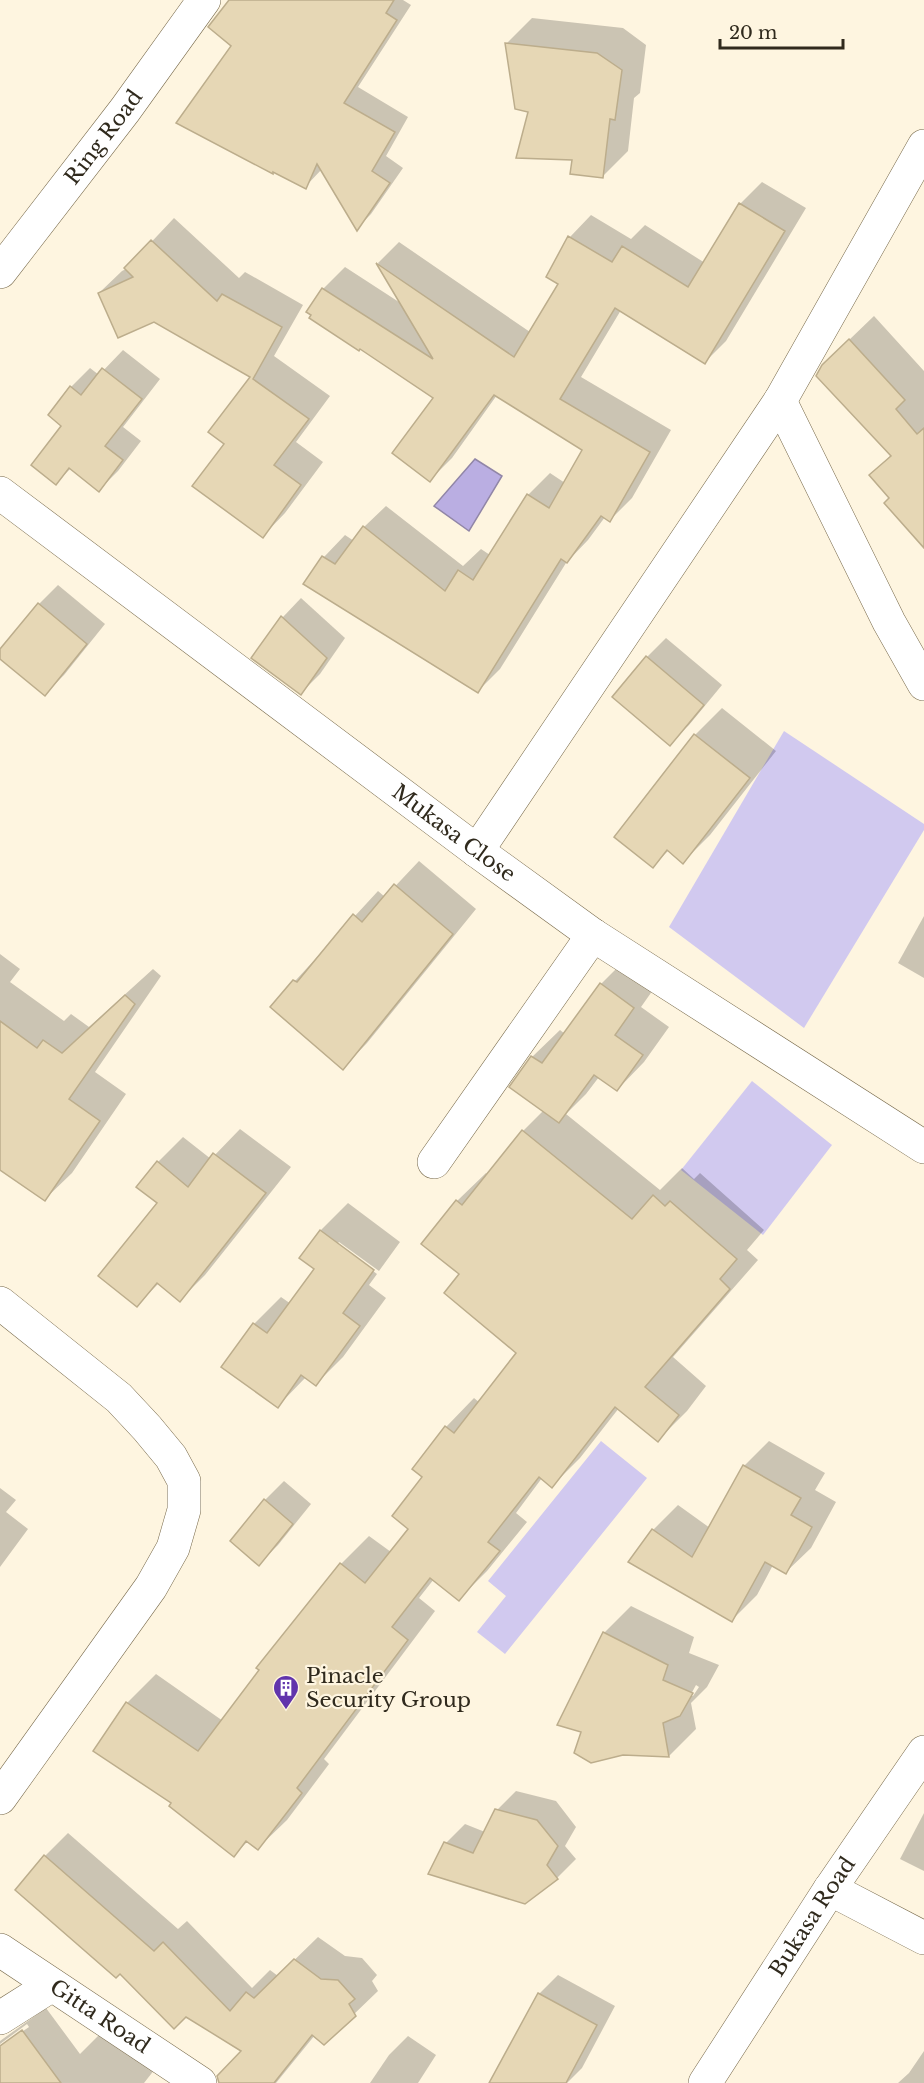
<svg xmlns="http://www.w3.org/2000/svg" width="924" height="2083" font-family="'Libre Baskerville',serif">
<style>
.green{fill:#d1c9ef}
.water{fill:#baaee2;stroke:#9186a7;stroke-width:1.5}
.shadow{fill:#0003;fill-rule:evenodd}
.building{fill:#e6d7b5;stroke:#bcad8c;stroke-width:1.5}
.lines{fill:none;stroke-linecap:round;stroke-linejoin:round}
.minor-casing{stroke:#77694a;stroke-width:34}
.tertiary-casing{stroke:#77694a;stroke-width:34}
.minor{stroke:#fff;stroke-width:33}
.tertiary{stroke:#fff;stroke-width:33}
.labels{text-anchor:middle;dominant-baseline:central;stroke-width:4.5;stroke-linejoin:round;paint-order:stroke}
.street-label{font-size:21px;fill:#302a1d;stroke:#fef5e0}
.poi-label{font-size:21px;fill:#302a1d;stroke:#fef5e0;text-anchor:start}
</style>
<rect width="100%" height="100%" fill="#fef5e0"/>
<!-- green -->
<g class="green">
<polygon points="784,731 924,824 924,830 804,1028 669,927"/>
<polygon points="752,1081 832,1145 763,1235 681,1170"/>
<polygon points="601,1441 647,1478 505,1654 477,1632 506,1596 488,1581"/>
</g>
<!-- water -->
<polygon class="water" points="475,459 502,476 469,531 434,506"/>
<!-- shadow -->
<g class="shadow">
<polygon points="231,0 403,0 411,5 358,87 408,117 386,156 403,168 371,214 357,228 322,169 305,187 233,45"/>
<polygon points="532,18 623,28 646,45 640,93 634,98 628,151 603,176 530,111 507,43"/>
<polygon points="762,182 806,208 726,341 705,362 621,310 581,377 671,430 632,498 610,520 605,517 588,540 566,563 500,669 478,691 305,584 324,557 345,535 354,541 364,527 386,506 463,566 481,549 490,555 528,495 550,473 565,483 585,449 497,395 452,458 430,480 435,398 323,289 345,267 402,304 378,263 399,242 530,332 560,283 548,276 570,237 591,215 631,239 645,225 705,263 740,204"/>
<polygon points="174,218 239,278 245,272 303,305 274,356 330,396 296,442 323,462 285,513 263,536 226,443 252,377 154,320 99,293 122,271 126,269"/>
<polygon points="874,316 924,371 924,546 891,498 871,475 891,455 848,341"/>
<polygon points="123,350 160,379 123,427 141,441 118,471 99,490 71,468 56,483 63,426 71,387 90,368 99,375"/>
<polygon points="58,585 105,624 64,675 45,694 0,657 0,652 39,604"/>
<polygon points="301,598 345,638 320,674 301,693 253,658 283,617"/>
<polygon points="666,638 722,685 689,725 670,743 647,657"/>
<polygon points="722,708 776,751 710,835 683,862 669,850 653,866 695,735"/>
<polygon points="419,861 476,909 367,1043 343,1068 272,1006 378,891 385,897"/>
<polygon points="924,916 924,978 898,963"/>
<polygon points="0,954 20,969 10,982 64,1021 71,1014 89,1027 153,969 161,976 95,1072 126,1094 72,1173 45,1199 0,1168"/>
<polygon points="628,957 660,980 641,1007 669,1027 644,1062 617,1090 599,1077 586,1094 566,1114 660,1190 682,1168 694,1179 700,1173 764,1230 747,1250 758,1260 673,1357 706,1386 687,1411 658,1440 619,1408 580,1458 552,1486 542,1478 516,1513 527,1522 487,1571 459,1599 434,1579 419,1598 435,1611 324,1759 329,1764 287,1820 258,1848 248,1841 234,1855 173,1802 95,1750 127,1703 156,1674 223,1721 341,1564 369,1536 391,1552 410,1528 424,1476 414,1469 446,1427 474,1398 480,1403 518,1353 461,1274 457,1201 486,1173 488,1175 523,1131 544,1110 511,1087 532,1057 560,1030 565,1034 601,984"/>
<polygon points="240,1129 291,1167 205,1275 180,1300 159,1283 137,1305 159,1203 158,1162 183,1137 211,1159"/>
<polygon points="348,1203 400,1242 379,1271 339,1242 337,1244 377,1274 369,1285 386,1298 343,1357 316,1384 306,1377 278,1406 223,1367 254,1324 281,1297 291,1304 316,1268 301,1258 321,1230"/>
<polygon points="769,1441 825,1473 815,1490 836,1502 811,1548 786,1572 773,1565 757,1595 732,1620 630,1562 653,1530 678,1505 710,1528 744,1466"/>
<polygon points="284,1481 311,1504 278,1545 259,1564 265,1500"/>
<polygon points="0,1488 16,1500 6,1512 28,1529 0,1567"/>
<path d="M 631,1606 L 694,1637 L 689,1653 L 719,1665 L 707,1687 L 691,1703 L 696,1729 L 669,1756 L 583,1731 L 604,1633 ZM 696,1685 L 699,1687 L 693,1696 L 690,1696 Z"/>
<polygon points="516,1791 556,1801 576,1827 565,1846 576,1859 557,1878 525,1903 446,1843 465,1824 485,1832 497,1810"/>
<polygon points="924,1813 924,1871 900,1859"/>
<polygon points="68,1833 178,1929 187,1921 252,1988 270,1970 278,1976 318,1937 345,1956 362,1958 377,1975 372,1981 378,1991 324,2043 315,2035 276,2083 237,2083 243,2051 45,1856"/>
<polygon points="558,1975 615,2006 582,2068 567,2083 556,2083 539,1994"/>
<polygon points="46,2008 80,2054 105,2029 155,2069 144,2083 0,2083 0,2047 29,2027 27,2024 0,2044 0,2041"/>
<polygon points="408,2036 436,2055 418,2083 370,2083 389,2055"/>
<polygon points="924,2051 924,2083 898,2083 909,2073"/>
</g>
<!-- building -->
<g class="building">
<polygon points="229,0 394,0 386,13 397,20 344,103 395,132 372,171 390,183 357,231 317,164 306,189 273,172 273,174 176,123 231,46 208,27"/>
<polygon points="505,43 597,53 622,70 615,120 610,119 603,178 570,174 572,160 516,158 528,112 515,109"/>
<polygon points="739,203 785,231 705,364 615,308 560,399 650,452 610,522 601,516 567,563 561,559 478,693 303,584 322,556 335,564 363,526 445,591 458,570 473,580 527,494 549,508 582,450 494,395 430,482 392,453 433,398 360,349 359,351 309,318 311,315 306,312 322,288 433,359 376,263 514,357 558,284 546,277 568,236 612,262 622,246 688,287"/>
<polygon points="151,240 217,301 222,294 282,327 253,379 309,419 274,465 301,485 263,538 192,486 224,444 208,432 250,377 154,322 118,338 98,293 133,277 124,268"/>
<polygon points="849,339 905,400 896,409 917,434 924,428 924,548 884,503 889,498 869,475 891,456 816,376 822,365"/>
<polygon points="102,368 142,399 105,446 123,460 99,492 69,468 56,485 31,465 61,426 48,415 70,386 81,395"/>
<polygon points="38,603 87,644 45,696 0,659 0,649"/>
<polygon points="281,616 327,658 301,695 251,658"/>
<polygon points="646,656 704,705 670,746 612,697"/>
<polygon points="694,734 750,778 683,864 667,850 653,868 614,837"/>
<polygon points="394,884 453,934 343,1070 270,1007 293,980 297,982 353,914 362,922"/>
<polygon points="600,983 634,1008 615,1035 643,1055 617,1091 594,1075 559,1123 509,1087 531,1056 542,1063"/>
<polygon points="125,995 135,1004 69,1099 100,1121 45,1201 0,1170 0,1021 37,1048 43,1040 62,1053"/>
<polygon points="522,1130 632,1219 653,1195 665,1206 670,1201 737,1259 720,1279 730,1289 645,1387 679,1415 658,1442 615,1407 552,1488 539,1477 488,1542 500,1551 459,1601 430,1578 392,1627 408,1640 297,1788 302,1793 258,1850 246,1841 234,1857 169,1806 171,1803 93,1751 126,1702 198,1751 259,1670 256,1668 340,1563 365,1583 408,1529 392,1516 422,1477 412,1469 445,1426 454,1433 516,1353 444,1293 459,1274 421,1244 456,1200 462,1205"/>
<polygon points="213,1153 266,1193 180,1302 157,1283 137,1307 98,1276 157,1203 136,1187 157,1161 188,1187"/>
<polygon points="320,1230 374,1270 343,1313 360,1326 316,1386 301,1375 278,1408 221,1367 253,1323 267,1333 314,1269 299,1258"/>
<polygon points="743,1465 801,1498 791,1515 812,1527 786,1574 765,1562 732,1622 628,1562 652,1529 692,1557"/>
<polygon points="264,1499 293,1524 259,1566 230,1541"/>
<polygon points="603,1632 668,1665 663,1680 693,1693 680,1716 663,1723 669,1757 623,1755 591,1763 574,1753 581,1732 557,1725"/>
<polygon points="495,1809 537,1820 558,1846 547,1865 558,1879 525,1904 428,1874 444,1842 473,1853"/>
<polygon points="44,1855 154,1951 163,1942 230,2011 246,1992 254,1998 294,1959 321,1979 338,1980 355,1999 349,2004 356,2016 324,2045 312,2035 274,2083 219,2083 217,2076 241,2051 186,2017 174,2029 120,1974 116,1978 15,1890"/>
<polygon points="538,1993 597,2025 566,2083 489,2083"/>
<polygon points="22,2030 61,2083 0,2083 0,2046"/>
</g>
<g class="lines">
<defs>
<g id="minor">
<path id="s1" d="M 0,272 L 125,110 L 204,0"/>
<polyline points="780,401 889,622 924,684"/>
<path id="s2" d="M 0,493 L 477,851 L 593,935 L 924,1147"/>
<polyline points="477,851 780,401 924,146"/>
<polyline points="434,1162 593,935"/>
<polyline points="0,1303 119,1398 147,1428 171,1457 184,1481 184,1510 173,1548 151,1587 0,1798"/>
<polyline points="830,1889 924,1938"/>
<path id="s3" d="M 0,1950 L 200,2083"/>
<polyline points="0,2018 52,1985"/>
</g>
<g id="tertiary">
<path id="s4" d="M 705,2083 L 830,1889 L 924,1752"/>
</g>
</defs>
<!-- minor casing -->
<use href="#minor" class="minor-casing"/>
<!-- tertiary casing -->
<use href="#tertiary" class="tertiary-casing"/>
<!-- minor -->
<use href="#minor" class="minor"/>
<!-- tertiary -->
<use href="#tertiary" class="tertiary"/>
</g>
<!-- icons -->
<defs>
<symbol id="building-pin" viewBox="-11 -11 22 30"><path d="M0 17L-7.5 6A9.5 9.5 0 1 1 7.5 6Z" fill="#6134ac" stroke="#fef5e0"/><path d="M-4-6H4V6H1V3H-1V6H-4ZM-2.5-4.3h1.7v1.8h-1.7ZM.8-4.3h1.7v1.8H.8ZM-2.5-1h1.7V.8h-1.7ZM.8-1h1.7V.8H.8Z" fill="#fff"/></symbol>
</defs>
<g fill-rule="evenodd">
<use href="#building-pin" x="271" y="1673" width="30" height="40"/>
</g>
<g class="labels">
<!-- street labels -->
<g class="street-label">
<text stroke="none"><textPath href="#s1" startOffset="170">Ring Road</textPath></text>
<text stroke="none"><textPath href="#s2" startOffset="567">Mukasa Close</textPath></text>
<text stroke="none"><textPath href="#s4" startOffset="198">Bukasa Road</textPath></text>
<text stroke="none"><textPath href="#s3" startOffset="120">Gitta Road</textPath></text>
</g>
<!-- poi labels -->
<g class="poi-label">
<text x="306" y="1676">Pinacle<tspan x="306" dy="24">Security Group</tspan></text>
</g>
</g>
<!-- scale -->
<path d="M720 39v9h123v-9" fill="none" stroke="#302a1d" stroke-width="3"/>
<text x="729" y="39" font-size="18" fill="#302a1d" stroke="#fef5e0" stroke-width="4.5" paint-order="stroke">20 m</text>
</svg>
